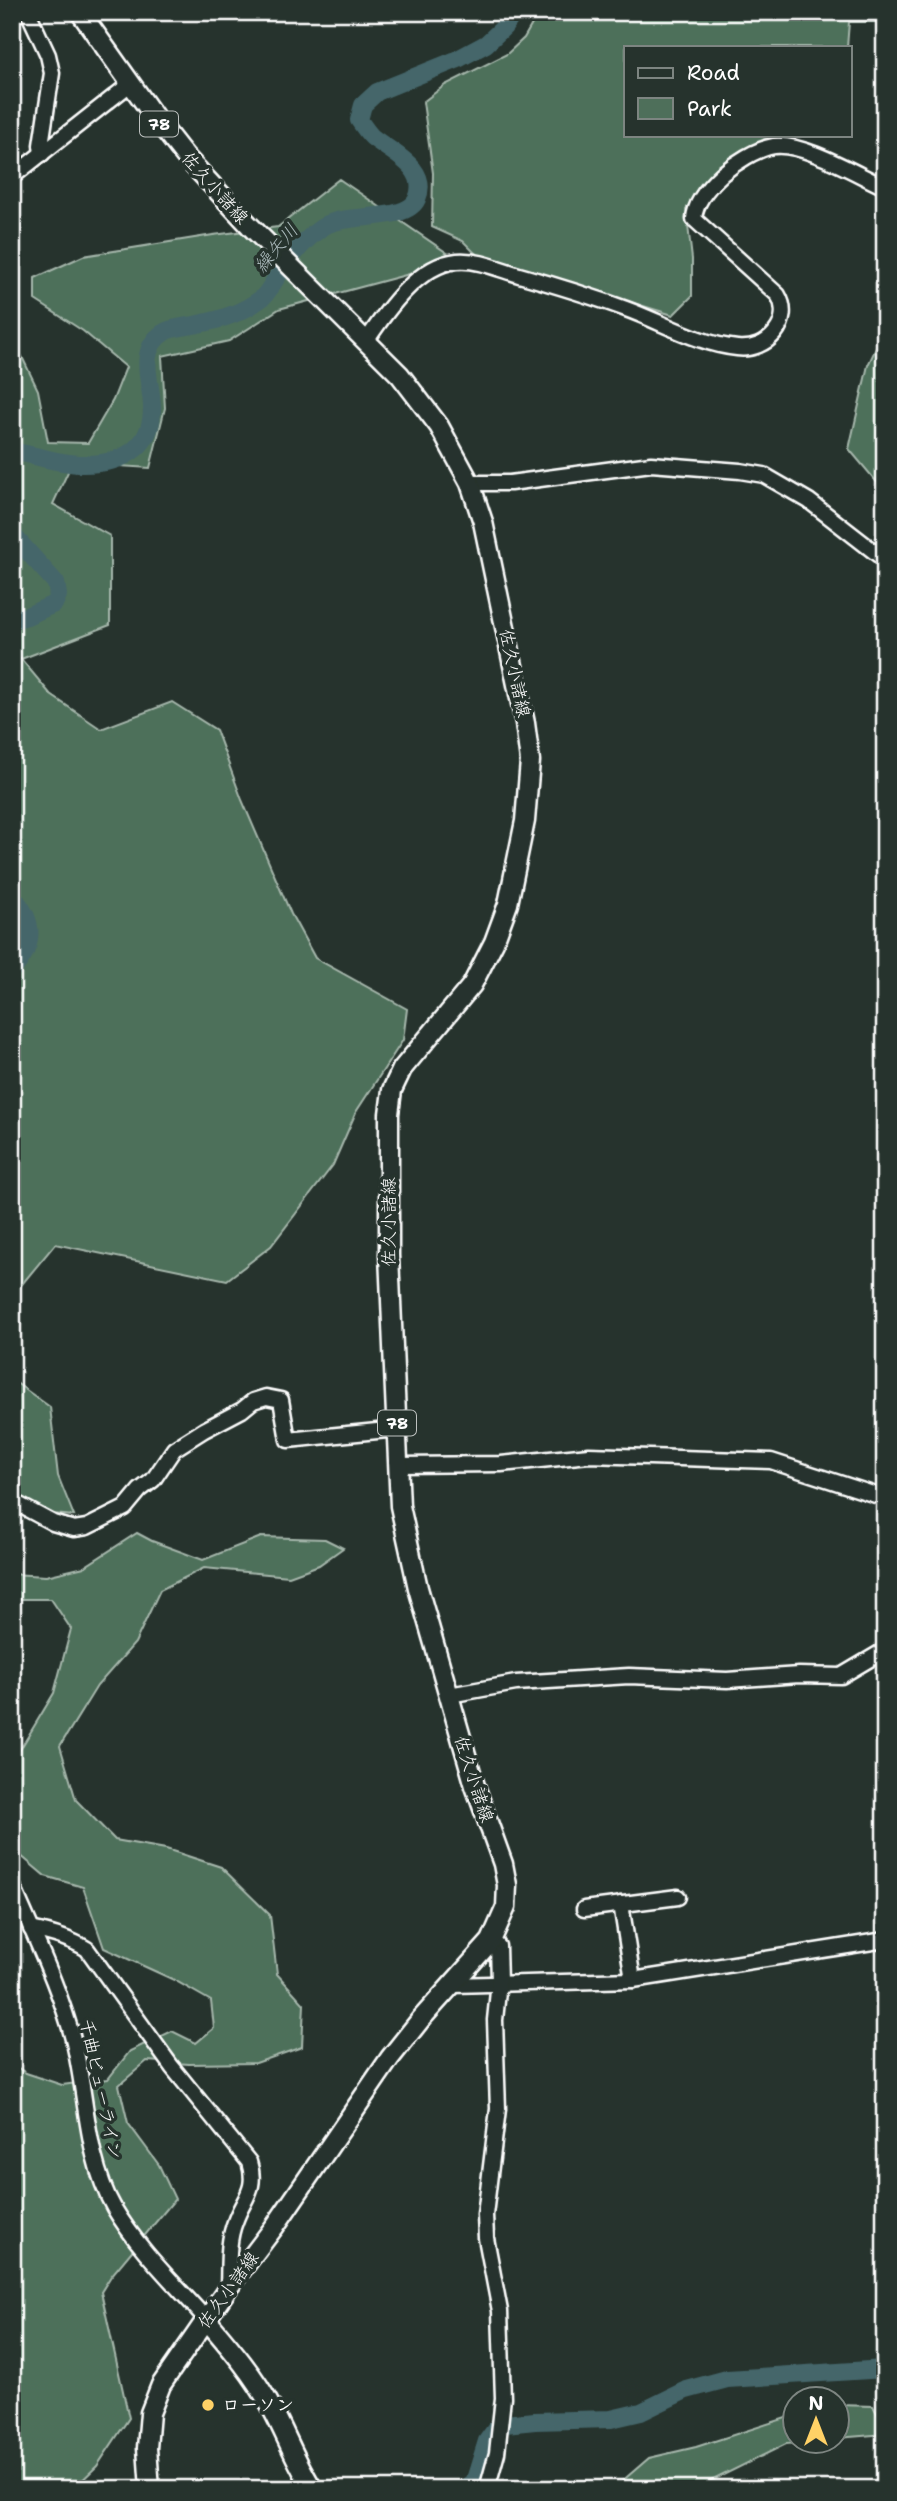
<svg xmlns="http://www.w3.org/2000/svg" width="897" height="2501" font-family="'Shantell Sans','Klee One',sans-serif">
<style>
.green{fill:#4e6f5a;stroke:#a6b7ac;stroke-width:2}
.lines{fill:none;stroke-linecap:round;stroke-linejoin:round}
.river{stroke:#44666b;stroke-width:18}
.minor-casing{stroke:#fff;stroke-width:19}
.major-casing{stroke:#fff;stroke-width:23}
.minor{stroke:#26332d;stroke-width:14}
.major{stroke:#26332d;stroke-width:18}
.poi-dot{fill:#ffd166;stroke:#26332d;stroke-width:2.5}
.labels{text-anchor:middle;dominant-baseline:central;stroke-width:7;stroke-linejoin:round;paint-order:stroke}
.shield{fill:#26332d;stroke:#bec2c0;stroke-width:2}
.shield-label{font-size:16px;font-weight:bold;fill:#fff}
.street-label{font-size:18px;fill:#fff;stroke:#26332d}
.poi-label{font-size:18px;font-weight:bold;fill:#fff;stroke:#26332d;text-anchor:start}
.water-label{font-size:19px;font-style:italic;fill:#abbabc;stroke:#26332d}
</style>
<rect width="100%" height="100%" fill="#26332d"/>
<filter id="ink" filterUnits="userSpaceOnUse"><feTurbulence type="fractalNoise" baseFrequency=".0143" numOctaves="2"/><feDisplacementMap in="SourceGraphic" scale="14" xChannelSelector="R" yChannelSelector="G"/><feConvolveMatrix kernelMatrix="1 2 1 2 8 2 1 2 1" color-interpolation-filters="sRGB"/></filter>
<g filter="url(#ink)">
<!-- green -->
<g class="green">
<polygon points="539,12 885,12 885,22 849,22 847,47 626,47 626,135 770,135 711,175 686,209 692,259 692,296 673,315 478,256 463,241 432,227 433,173 423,102 445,85 507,54 524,38"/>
<polygon points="339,179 450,255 417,272 279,309 229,341 162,356 165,408 150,468 72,463 53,504 110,536 110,625 21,659 51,695 101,729 172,702 216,730 242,800 291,914 315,958 407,1009 403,1040 356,1112 333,1165 271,1246 227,1280 55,1244 18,1289 12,1315 12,413 19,405 12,394 12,336 38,390 48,442 88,443 113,400 126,367 83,331 35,300 35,278 83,256 213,235 278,227"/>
<polygon points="885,329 885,492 849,449 868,365"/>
<polygon points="12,1380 50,1407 58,1476 74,1516 12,1510"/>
<polygon points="137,1533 152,1541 203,1560 261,1537 325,1539 343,1548 319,1565 289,1576 204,1568 160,1590 135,1643 97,1686 60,1746 76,1800 115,1840 166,1849 221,1867 270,1915 277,1974 304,2004 302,2047 256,2063 189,2064 147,2061 119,2085 128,2123 159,2165 175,2199 111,2276 101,2292 129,2418 97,2466 73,2489 12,2489 12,2064 26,2073 62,2085 108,2079 130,2051 172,2031 196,2043 214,2028 211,2001 174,1980 104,1948 83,1887 45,1876 20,1855 12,1816 12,1763 54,1693 71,1629 51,1599 12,1599 12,1574 46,1576 84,1567"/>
<polygon points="838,2405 873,2406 885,2428 885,2434 838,2438"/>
<polygon points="795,2415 796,2442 808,2442 786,2444 695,2489 613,2489 649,2458 696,2447"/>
</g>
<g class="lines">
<!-- river -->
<g class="river">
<path d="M 12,451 C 35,455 56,463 80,464 C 118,465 153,451 152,407 C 152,383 136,351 163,333 C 171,327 188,327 198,324 C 220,320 244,312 262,298 C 268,293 272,284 277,277 C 290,258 307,235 328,224 C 352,213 407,222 417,199 C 430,168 392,153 372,137 C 367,132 363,126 359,120 L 363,105 L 377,92 L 456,60 L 486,44 L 504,27 L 515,12"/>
<polyline points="12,534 56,583 58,595 54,604 27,616 12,620"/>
<path d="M 12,896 C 35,921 35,945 12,970"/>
<polyline points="463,2489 474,2483 487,2441 495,2430 505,2424 535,2421 611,2419 641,2412 686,2390 727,2379 885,2369"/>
</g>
<defs>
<g id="minor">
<polyline points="28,12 48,55 52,73 41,145 42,154"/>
<polyline points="12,177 130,84"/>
<path d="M 367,340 C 387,310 418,265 457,261 C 477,259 499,269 519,275 C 555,285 591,296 626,309 C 662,322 698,344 737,348 C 767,352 794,322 778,295 L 694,219 C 695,202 710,185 722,174 C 735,163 756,149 774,146 C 803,142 858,175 885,187"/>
<polyline points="470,483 510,483 651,464 740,471 764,475 809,501 885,560"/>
<polyline points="399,1465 501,1464 589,1455 771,1461 885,1498"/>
<polyline points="12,1501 53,1523 74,1529 87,1527 125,1508 140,1490 153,1480 174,1449 204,1430 242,1410 253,1401 266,1397 281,1400 288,1440 397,1429"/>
<polyline points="449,1695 516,1683 629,1676 727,1680 799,1675 841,1676 885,1650"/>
<path d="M 12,1884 C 34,1936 60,1988 74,2043 C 87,2097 86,2159 114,2208 C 138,2249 175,2284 206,2319"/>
<polyline points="621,1904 633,1980"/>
<polyline points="584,1909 678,1897"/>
<path d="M 31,1929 C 51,1933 69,1938 87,1949 L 172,2067 L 249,2162 C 258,2190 243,2198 235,2222 C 227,2242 229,2266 228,2288"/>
<polyline points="453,1985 633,1980 885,1940"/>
<polyline points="487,2489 497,2453 503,2398 500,2311 486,2238 485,2215 498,2109 495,2020 499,1982 498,1946 491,1941"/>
</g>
<g id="major">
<polyline points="80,12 156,119 185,156 250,226 400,375 439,426 470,483 483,522 525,723 530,761 525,821 508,904 494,942 472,985 402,1069 392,1090 389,1114 389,1255 400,1506 418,1588 475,1786 503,1864 507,1885 506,1907 491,1941 421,2019 390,2058 275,2226 228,2288 161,2385 150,2413 147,2448 150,2489"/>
<path d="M 206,2319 C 229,2346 254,2375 271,2407 C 286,2434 296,2463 313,2489"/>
</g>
</defs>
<!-- minor casing -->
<use href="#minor" class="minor-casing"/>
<!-- major casing -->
<use href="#major" class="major-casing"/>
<!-- minor -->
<use href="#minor" class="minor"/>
<!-- major -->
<use href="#major" class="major"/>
</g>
</g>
<!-- markers -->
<circle class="poi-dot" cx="208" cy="2405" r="7"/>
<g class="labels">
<!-- shield labels -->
<g class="shield">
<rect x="140" y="111.5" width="38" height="25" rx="5"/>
<rect x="378" y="1410.5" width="38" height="25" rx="5"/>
</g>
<g class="shield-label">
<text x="159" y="124">78</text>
<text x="397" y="1423">78</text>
</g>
<!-- street labels -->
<g class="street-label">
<text transform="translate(215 188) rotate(48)">佐久小諸線</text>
<text transform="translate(515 673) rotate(78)">佐久小諸線</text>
<text transform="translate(389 1222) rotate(-90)">佐久小諸線</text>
<text transform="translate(474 1779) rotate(72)">佐久小諸線</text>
<text transform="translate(101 2089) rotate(78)">千曲ビューライン</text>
<text transform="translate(228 2290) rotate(-54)">佐久小諸線</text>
</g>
<!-- poi labels -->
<g class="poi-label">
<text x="222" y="2405">ローソン</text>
</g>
<!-- water labels -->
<g class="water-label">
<text transform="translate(276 248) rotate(-50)">繰矢川</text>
</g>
</g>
<!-- margin -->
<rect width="897" height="2501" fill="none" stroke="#26332d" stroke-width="42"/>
<rect x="21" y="21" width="855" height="2459" fill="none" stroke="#fff" stroke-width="2.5" filter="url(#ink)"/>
<!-- legend -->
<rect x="624" y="46" width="228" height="91" fill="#26332d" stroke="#7d8581" stroke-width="2"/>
<rect x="638" y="68" width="35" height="10" fill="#26332d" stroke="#7d8581" stroke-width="2"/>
<text x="687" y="80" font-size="21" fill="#ffffff">Road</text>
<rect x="638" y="98" width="35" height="21" fill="#4e6f5a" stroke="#7d8581" stroke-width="2"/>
<text x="687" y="116" font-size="21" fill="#ffffff">Park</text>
<!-- north arrow -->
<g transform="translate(816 2420)"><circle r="33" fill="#26332d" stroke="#7d8581" stroke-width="2"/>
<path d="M0-5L12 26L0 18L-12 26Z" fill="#ffd166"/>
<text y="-10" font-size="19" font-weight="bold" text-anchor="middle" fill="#ffffff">N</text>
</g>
</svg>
